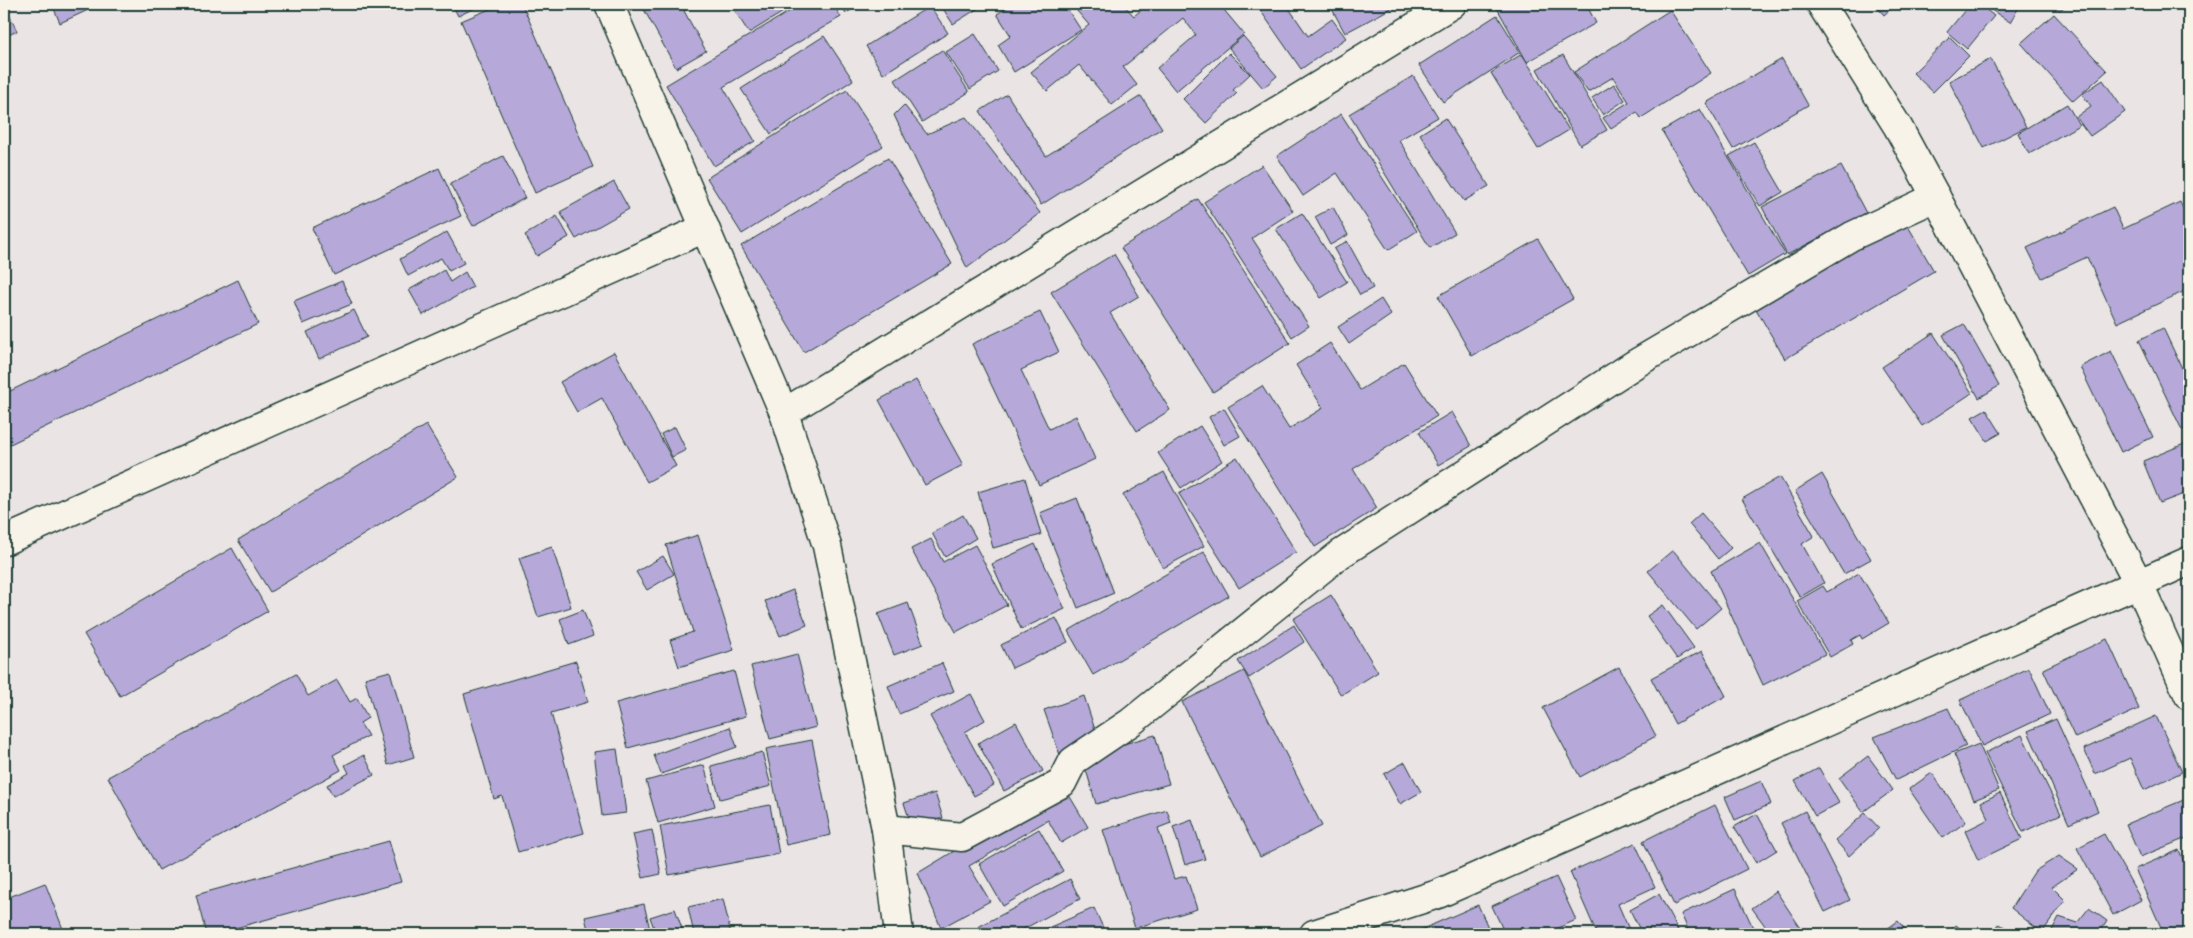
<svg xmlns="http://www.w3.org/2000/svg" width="2193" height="938" font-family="Mynerve,sans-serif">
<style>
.building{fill:#b6a9da;stroke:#1f3d34}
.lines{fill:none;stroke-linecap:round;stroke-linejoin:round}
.minor-casing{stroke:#1f3d34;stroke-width:31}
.minor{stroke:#f7f3e8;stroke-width:28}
</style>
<rect width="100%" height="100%" fill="#eae4e5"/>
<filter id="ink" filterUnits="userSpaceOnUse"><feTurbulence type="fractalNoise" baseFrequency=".02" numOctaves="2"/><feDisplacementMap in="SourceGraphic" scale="10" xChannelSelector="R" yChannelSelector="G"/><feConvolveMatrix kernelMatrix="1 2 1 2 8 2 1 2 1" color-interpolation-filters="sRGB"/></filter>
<g filter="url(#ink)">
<!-- building -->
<g class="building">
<polygon points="4,4 17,31 4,37"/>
<polygon points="52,4 101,4 60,23"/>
<polygon points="452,4 483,4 458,16"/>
<polygon points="502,4 522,4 593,167 535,193 461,21"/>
<polygon points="641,4 696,4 684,11 706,51 676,68"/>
<polygon points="740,4 796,4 749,33 733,8"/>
<polygon points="802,4 833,4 841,17 723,87 755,141 714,166 666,85"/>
<polygon points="840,4 862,4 846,13"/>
<polygon points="912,4 926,4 916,10"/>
<polygon points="940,4 985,4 953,24"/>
<polygon points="1012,4 1064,4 1081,30 1014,72 998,45 1011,36 997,14"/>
<polygon points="1071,4 1123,4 1134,16 1148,4 1219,4 1244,34 1176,91 1157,68 1196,35 1183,18 1123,67 1137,85 1112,105 1079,65 1047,91 1031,72 1089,25"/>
<polygon points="1263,4 1286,4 1308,36 1332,19 1346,38 1301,69 1258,7"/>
<polygon points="1341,4 1399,4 1345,33 1332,9"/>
<polygon points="1506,4 1586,4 1596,23 1527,62 1497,8"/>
<polygon points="1874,4 1896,4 1884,15"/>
<polygon points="1970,4 1979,4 1994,16 1967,49 1947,32"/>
<polygon points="1982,4 2021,4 2010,22"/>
<polygon points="2052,4 2068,4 2060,10"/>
<polygon points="930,6 948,33 883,74 866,46"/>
<polygon points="1670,10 1711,73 1641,118 1637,112 1611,129 1603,118 1629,102 1613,77 1588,92 1574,72"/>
<polygon points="2054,14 2107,71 2073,101 2021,43"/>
<polygon points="1497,15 1520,52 1443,102 1419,65"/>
<polygon points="975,34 998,71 970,89 946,52"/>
<polygon points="824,36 853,80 771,134 741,89"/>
<polygon points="1243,36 1277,76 1263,88 1229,48"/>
<polygon points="1950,37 1969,56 1933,92 1913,73"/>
<polygon points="942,50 969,92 922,122 895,80"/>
<polygon points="1229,53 1250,74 1233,90 1237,93 1206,123 1183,99"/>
<polygon points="1522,54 1569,130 1538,149 1491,73"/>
<polygon points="1563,55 1607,130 1580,145 1537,69"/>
<polygon points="1782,59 1808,105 1733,149 1706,103"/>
<polygon points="1991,59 2026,127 1984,148 1949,81"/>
<polygon points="1413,76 1438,117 1399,140 1455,233 1430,248 1349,114"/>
<polygon points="2103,80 2125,112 2090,136 2076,117 2091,106 2082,94"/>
<polygon points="1614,84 1625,100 1603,115 1592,98"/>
<polygon points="847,90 883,146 742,234 707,178"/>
<polygon points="1007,94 1046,156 1141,96 1162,128 1041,205 980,111"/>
<polygon points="2067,104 2079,125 2029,154 2018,133"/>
<polygon points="904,105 927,134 966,117 1040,213 967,268 894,115"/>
<polygon points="1700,109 1785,254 1748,276 1662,131"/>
<polygon points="1341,114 1417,231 1388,250 1337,173 1303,196 1277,156"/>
<polygon points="1445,118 1489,186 1464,201 1420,134"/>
<polygon points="1754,142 1783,192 1760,206 1729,156"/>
<polygon points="503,156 525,198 473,226 450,184"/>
<polygon points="888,158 952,264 804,352 741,246"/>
<polygon points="1262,165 1293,211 1252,238 1309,326 1292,337 1204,202"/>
<polygon points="1841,166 1866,213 1787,255 1762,207"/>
<polygon points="439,168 461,216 334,275 312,228"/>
<polygon points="614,182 629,209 576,239 560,212"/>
<polygon points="1198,199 1290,343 1213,392 1121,248"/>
<polygon points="2180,202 2189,221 2189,289 2117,323 2087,257 2042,278 2027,248 2113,207 2123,229"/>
<polygon points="1333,207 1348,235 1330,245 1315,217"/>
<polygon points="1302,213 1347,282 1321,298 1276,229"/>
<polygon points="557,216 569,237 537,256 525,235"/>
<polygon points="1905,221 1934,271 1785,359 1756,309"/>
<polygon points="447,232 464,263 449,271 441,258 408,276 400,259"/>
<polygon points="1538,239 1573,299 1472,356 1438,296"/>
<polygon points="1347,241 1373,288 1360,295 1334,249"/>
<polygon points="1114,254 1139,296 1110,313 1170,410 1137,431 1051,292"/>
<polygon points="444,270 450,282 465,272 473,287 423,315 409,290"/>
<polygon points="238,280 258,324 4,447 4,394"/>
<polygon points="342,281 352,304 303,324 294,301"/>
<polygon points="1381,299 1391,315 1349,344 1338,327"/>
<polygon points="354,310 367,337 319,359 307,332"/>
<polygon points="1040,312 1059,352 1021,370 1049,429 1076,416 1095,459 1039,485 972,344"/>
<polygon points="1964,324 1999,386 1979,398 1943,335"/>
<polygon points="2163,328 2189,383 2189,426 2182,430 2139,340"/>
<polygon points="1933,333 1972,393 1922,426 1882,367"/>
<polygon points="1330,343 1360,390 1404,363 1437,416 1353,469 1377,508 1315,547 1228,407 1262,386 1289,429 1323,408 1296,365"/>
<polygon points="2111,351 2153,437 2121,452 2080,367"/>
<polygon points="614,352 676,466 647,482 602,398 577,412 560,382"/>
<polygon points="916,380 963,465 925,485 879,400"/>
<polygon points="1224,408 1240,436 1224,445 1209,417"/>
<polygon points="1986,409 2001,433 1987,441 1972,417"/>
<polygon points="1452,412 1471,446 1438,465 1419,432"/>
<polygon points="426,425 458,477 270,592 238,540"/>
<polygon points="1200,426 1222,461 1181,488 1158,453"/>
<polygon points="675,427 686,450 672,457 661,434"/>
<polygon points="2189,442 2189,492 2160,503 2143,461"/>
<polygon points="1237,457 1296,552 1239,588 1179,494"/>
<polygon points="1164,472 1204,546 1163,568 1123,495"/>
<polygon points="1822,474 1871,559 1844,574 1795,491"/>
<polygon points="1780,477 1814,536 1802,544 1824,583 1800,597 1742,499"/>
<polygon points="1025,478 1041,535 993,548 978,492"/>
<polygon points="1077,498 1114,593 1078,608 1040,513"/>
<polygon points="1701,513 1731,548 1718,559 1689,524"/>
<polygon points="963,515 976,538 945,557 932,533"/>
<polygon points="698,535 734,650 679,667 670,640 693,632 666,545"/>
<polygon points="931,539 943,562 975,545 1007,605 956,632 911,549"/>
<polygon points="1760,543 1825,654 1763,685 1711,571"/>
<polygon points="1035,544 1065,609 1021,629 992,564"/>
<polygon points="552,547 571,607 538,617 519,558"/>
<polygon points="232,548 268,611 120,696 84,634"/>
<polygon points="1673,550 1721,608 1696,629 1648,571"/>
<polygon points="1204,552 1229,596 1093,675 1068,631"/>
<polygon points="663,556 674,574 647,590 636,572"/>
<polygon points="1859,573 1889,623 1862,639 1860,635 1851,640 1853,644 1830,657 1797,601 1823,586 1827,592"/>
<polygon points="793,590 807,625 780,636 765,601"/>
<polygon points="1331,595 1378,672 1341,695 1293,619"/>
<polygon points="908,603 923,644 894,655 878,614"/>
<polygon points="1663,605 1694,648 1677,659 1647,616"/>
<polygon points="583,610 593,636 569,645 560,619"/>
<polygon points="1056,618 1068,642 1012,668 1001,645"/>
<polygon points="1294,625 1304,642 1249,678 1238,661"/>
<polygon points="2107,639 2139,709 2075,738 2043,669"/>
<polygon points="1702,651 1726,696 1675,724 1651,678"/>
<polygon points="797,654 816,727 770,739 751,666"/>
<polygon points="576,661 588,702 551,713 584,833 518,852 502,796 494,799 464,694"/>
<polygon points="942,663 954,691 899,714 888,686"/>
<polygon points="1619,667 1656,736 1580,777 1543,708"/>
<polygon points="2029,668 2050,714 1982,746 1960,700"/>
<polygon points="390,671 414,757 388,765 365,678"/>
<polygon points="734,671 746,716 628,748 616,703"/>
<polygon points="1244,671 1322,826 1260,857 1182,702"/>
<polygon points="296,674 308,696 337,680 350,702 357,698 368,718 360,723 368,736 333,755 341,770 159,870 108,777"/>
<polygon points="971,694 985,720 965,732 994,785 974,796 930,716"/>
<polygon points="1084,696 1099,742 1060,755 1044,710"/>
<polygon points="1948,708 1966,746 1896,780 1874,737"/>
<polygon points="2156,716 2182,772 2144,790 2130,758 2095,774 2084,749"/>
<polygon points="2056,719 2098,811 2069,824 2028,731"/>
<polygon points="1016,722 1043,771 1004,791 978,743"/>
<polygon points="730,727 737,747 661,774 654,755"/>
<polygon points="1155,735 1169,784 1096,804 1082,756"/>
<polygon points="2022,735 2061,814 2023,832 1985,753"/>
<polygon points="812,740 831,835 786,845 766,749"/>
<polygon points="1979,744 1999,790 1974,800 1954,754"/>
<polygon points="617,749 626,813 602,816 594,752"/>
<polygon points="762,752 771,786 720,799 711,766"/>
<polygon points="364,755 374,775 333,796 327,785 349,773 345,765"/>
<polygon points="1868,756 1893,790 1863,812 1839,778"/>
<polygon points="1405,762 1421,792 1400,804 1384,774"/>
<polygon points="704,765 715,806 658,823 646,781"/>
<polygon points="1819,768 1839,803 1815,816 1795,781"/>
<polygon points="1932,773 1966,822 1943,838 1909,789"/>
<polygon points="1761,781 1771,804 1735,820 1725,797"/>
<polygon points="1063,785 1088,827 1061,843 1048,820 969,866 990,901 941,928 918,873"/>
<polygon points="935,793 943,818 912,827 904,803"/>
<polygon points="2000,793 2022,839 1978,860 1965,831 1989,819 1981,802"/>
<polygon points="2186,799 2189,807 2189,837 2140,857 2126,824"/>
<polygon points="770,805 779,854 669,875 660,826"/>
<polygon points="1715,805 1747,869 1674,905 1643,841"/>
<polygon points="1167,810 1171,823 1158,828 1174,879 1186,876 1197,909 1135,928 1103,830"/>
<polygon points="1805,811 1850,900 1825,912 1781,823"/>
<polygon points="1865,813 1879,828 1849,856 1835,840"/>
<polygon points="1757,814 1777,850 1756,863 1734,827"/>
<polygon points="1192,820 1205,859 1185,865 1173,827"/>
<polygon points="1039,829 1063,871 1003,906 979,864"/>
<polygon points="652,830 661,874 643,878 633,834"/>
<polygon points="2104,834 2141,900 2113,915 2077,848"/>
<polygon points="389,841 401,882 214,934 206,934 196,895"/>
<polygon points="1635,843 1655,887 1618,904 1631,934 1597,934 1570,872"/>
<polygon points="2179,850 2189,874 2189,934 2164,934 2135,869"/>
<polygon points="2059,856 2078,869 2052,887 2065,900 2042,933 2011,908 2035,871"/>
<polygon points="1556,877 1576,920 1545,934 1505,934 1492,906"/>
<polygon points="1070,879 1080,899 1014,934 981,934 978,927"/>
<polygon points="45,883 65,934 4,934 4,899"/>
<polygon points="1735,889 1756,934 1690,934 1681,914"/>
<polygon points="1776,891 1800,927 1789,934 1771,934 1752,908"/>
<polygon points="1659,894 1680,934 1642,934 1630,910"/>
<polygon points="723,899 731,934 694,934 688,907"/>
<polygon points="644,904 651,934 589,934 585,917"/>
<polygon points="1478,905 1491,934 1411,934"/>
<polygon points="1094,908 1106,934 1034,934"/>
<polygon points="2089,908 2107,921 2099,934 2050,934 2059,917 2077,923"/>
<polygon points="675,909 684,934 656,934 650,917"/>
<polygon points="1898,921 1909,934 1880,934"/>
<polygon points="1999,924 2019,934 1993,934"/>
<polygon points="1956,925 1967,934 1948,934"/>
<polygon points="1404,928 1407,934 1393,934"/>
</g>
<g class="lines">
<defs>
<g id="minor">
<polyline points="609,4 784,413 827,546 886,829 899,934"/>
<polyline points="1821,4 1898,127 1936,197 2139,584 2189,696"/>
<polyline points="784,413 1452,4"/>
<polyline points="4,541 705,228"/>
<polyline points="886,829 962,837 1062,783 1073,761 1131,722 1339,555 1635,364 1852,236 1936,197"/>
<polyline points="1314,934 1438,894 2189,561"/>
</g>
</defs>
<!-- minor casing -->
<use href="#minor" class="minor-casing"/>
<!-- minor -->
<use href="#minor" class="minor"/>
</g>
</g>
<!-- margin -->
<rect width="2193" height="938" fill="none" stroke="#f7f3e8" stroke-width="20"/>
<rect x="10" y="10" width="2173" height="918" fill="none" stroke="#1f3d34" stroke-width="2" filter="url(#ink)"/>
</svg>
